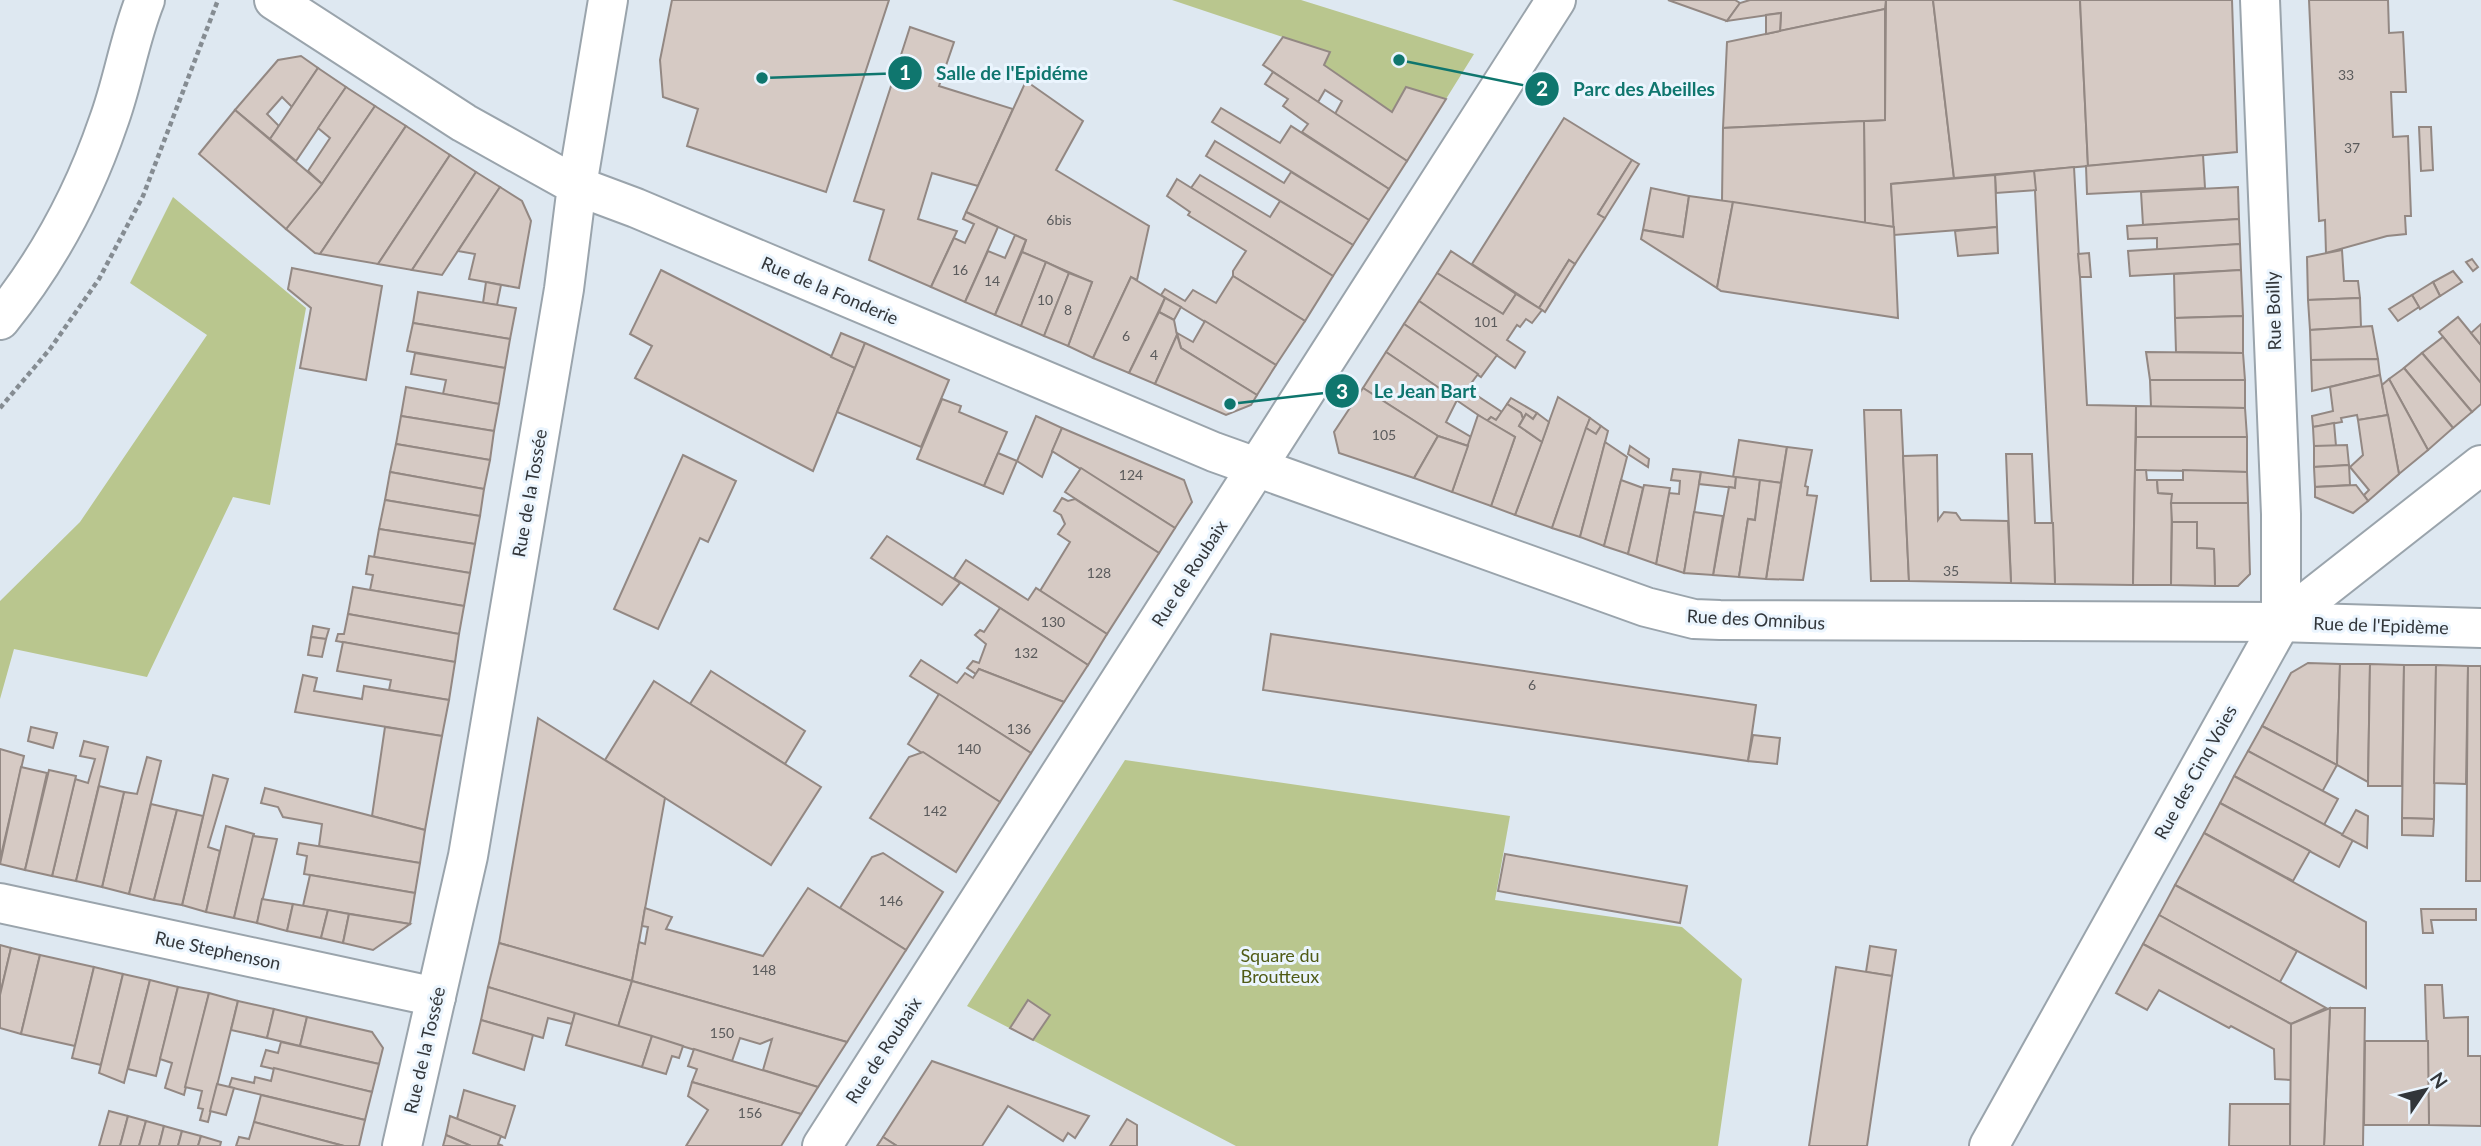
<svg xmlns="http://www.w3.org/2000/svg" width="2481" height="1146" font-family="Lato,sans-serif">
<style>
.green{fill:#b9c68e}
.building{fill:#d6cac4;stroke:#938883;stroke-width:2}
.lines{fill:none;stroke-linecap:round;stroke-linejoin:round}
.street-casing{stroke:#9aa4ac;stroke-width:42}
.secondary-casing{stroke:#9aa4ac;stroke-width:42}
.path{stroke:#858c92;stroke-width:4.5;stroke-dasharray:5 3.5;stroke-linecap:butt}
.street{stroke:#fff;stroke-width:38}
.secondary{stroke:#fff;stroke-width:38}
.labels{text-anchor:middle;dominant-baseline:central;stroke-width:6;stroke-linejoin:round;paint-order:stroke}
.number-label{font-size:14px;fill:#5b5b5c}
.street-label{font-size:18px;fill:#32363a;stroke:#ebf5fe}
.park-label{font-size:18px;fill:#505b16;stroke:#ebf5fe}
.leader{fill:none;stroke:#0f766e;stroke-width:2.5}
.callout-dot{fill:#0f766e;stroke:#ebf5fe;stroke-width:2.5}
.mark-label{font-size:21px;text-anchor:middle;font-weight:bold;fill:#fff}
.callout-label{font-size:19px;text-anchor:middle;font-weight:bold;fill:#0f766e;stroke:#ebf5fe;stroke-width:6;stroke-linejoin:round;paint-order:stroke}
</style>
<rect width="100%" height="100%" fill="#dee8f1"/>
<!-- green -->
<g class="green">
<polygon points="1172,0 1301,0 1474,54 1446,99 1406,87 1392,112 1324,65 1330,53"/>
<polygon points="173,197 306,308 270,505 233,497 147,677 14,649 0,699 0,601 80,522 207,335 130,283"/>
<polygon points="1125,760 1510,816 1495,900 1682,927 1742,979 1718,1146 1236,1146 967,1006"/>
</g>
<!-- building -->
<g class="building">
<polygon points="672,0 889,0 826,192 687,146 698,109 663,97 660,60"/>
<polygon points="1668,0 1735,0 1740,3 1727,21"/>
<polygon points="1750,0 1886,0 1885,9 1780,31 1781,13 1727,21 1740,3"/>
<polygon points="1886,0 1933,0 1954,178 1891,184 1894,227 1865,223 1864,121 1885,120"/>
<polygon points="1933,0 2080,0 2088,166 1954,178"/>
<polygon points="2080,0 2232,0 2237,152 2088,166"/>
<polygon points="2309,0 2388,0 2389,33 2403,32 2406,92 2391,92 2393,137 2408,136 2411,216 2405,216 2406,234 2387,236 2326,253 2325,220 2319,221"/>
<polygon points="1885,9 1885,120 1723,128 1727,42"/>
<polygon points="1781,13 1780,31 1766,34 1766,15"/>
<polygon points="910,27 954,42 939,86 1013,109 978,186 932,173 918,219 957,231 931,287 869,260 884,210 854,201"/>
<polygon points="1283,37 1330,52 1324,65 1392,112 1406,87 1446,99 1407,161 1335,114 1342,101 1325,90 1318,102 1263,65"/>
<polygon points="301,56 318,68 292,107 282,97 267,114 279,126 270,139 235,110 278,60"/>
<polygon points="318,68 346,87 296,161 270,139"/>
<polygon points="1273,72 1407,161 1389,189 1302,132 1308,124 1283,106 1288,99 1265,84"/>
<polygon points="1026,81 1083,121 1056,170 1149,226 1137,280 1131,277 1093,358 1068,346 1092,282 1022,252 1026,240 966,212"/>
<polygon points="346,87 375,106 322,184 308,171 330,138 318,128"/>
<polygon points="375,106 406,126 320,254 315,253 286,229 322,184"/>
<polygon points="1221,108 1280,143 1291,126 1389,189 1369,220 1212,122"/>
<polygon points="235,110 322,184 286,229 199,154"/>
<polygon points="1564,118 1632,160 1598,214 1605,218 1575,264 1569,260 1539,308 1472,264"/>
<polygon points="1864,121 1865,223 1722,201 1723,128"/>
<polygon points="406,126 450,155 378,264 320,254"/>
<polygon points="2419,127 2431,127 2433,170 2421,171"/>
<polygon points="1215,141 1284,183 1291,172 1369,220 1353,245 1206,156"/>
<polygon points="450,155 476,172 412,270 378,264"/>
<polygon points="2203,155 2205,188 2087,194 2086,166"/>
<polygon points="1632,160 1639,164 1605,218 1598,214"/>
<polygon points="2074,167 2087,405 2136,406 2133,585 2055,584 2034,171"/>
<polygon points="2034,171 2036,190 1996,193 1995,175"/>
<polygon points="476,172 500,187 442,275 412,270"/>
<polygon points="1200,175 1270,217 1280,201 1353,245 1333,276 1191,188"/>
<polygon points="1995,175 1997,227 1894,235 1891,184"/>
<polygon points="1177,179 1333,276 1305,321 1233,276 1233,271 1246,251 1188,215 1190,212 1167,196"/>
<polygon points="500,187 522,201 531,221 519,288 469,279 475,254 458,251"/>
<polygon points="2238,187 2239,219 2143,225 2141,192"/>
<polygon points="1651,188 1689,196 1683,237 1643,230"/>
<polygon points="1689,196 1733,202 1717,288 1641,239 1643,230 1683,237"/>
<polygon points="1733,202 1894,227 1898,318 1721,291 1717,288"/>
<polygon points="966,212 998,227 965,302 931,287 954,238 965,243 974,224 963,219"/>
<polygon points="2239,219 2240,244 2157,250 2157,238 2128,239 2127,226"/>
<polygon points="1997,227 1998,253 1958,256 1955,231"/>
<polygon points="1015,235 1026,240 995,315 965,302 988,251 1005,258"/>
<polygon points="2240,244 2241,270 2130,276 2128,251"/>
<polygon points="2342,250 2344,281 2358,281 2360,298 2308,300 2307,257"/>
<polygon points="1451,251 1516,294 1503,314 1437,273"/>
<polygon points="1022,252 1046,262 1021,326 995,315"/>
<polygon points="2089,253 2091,277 2080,277 2078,254"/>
<polygon points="2472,259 2478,267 2473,271 2466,262"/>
<polygon points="1569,260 1575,264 1545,312 1539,308"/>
<polygon points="1046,262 1069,273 1044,336 1021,326"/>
<polygon points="292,268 382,286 366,380 300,368 311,308 288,289"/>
<polygon points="661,270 855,368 813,471 635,378 652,346 630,334"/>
<polygon points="2241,270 2243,316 2175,318 2174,274"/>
<polygon points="2453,271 2462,282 2440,296 2433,282"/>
<polygon points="1069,273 1092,282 1068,346 1044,336"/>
<polygon points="1437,273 1503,314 1516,294 1542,310 1532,323 1526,319 1520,327 1517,325 1507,340 1525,352 1515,368 1419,301"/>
<polygon points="1233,276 1305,321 1276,365 1161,295 1165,289 1185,301 1193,290 1216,303"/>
<polygon points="1131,277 1165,298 1129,373 1093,358"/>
<polygon points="486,282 501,285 497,305 483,303"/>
<polygon points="2433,282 2440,296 2420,309 2412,295"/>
<polygon points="418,292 516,308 510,339 413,323"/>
<polygon points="2412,295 2419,307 2398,321 2389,309"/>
<polygon points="1165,298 1181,307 1174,320 1159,312"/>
<polygon points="2360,298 2361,327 2310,330 2308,300"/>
<polygon points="1419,301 1497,355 1481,377 1404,324"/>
<polygon points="1159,312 1174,320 1177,335 1155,384 1129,373"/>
<polygon points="2243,316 2243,353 2176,352 2175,318"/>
<polygon points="2458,317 2481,345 2481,383 2439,332"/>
<polygon points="1205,321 1276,365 1257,395 1181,348 1177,333 1193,342"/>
<polygon points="413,323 510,339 505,368 407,351"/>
<polygon points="1404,324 1478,374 1467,389 1502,412 1496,420 1491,417 1487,421 1386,352"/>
<polygon points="2481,324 2481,345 2471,333"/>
<polygon points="2372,326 2378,359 2311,360 2310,330"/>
<polygon points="841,333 865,343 855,368 831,357"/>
<polygon points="1177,335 1181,348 1257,395 1251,405 1226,415 1155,384"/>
<polygon points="2443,337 2481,383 2481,404 2472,412 2422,353"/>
<polygon points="865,343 949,380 921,447 837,412"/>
<polygon points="1386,352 1457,400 1446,422 1471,437 1468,446 1438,436 1363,388"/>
<polygon points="2146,352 2243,353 2245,380 2150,380"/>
<polygon points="415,353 505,368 499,404 443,394 446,380 411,374"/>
<polygon points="2422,353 2472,412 2453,428 2404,368"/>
<polygon points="2378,359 2380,375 2312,391 2311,360"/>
<polygon points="2404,368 2453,428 2428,450 2389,379"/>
<polygon points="2380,375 2388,415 2358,420 2357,415 2341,418 2342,422 2313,427 2312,416 2333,411 2330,387"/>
<polygon points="2389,379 2428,450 2399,474 2382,385"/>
<polygon points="2150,380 2245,380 2245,408 2151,407"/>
<polygon points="406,387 499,404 494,431 401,416"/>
<polygon points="1363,388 1438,436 1414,478 1339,453 1334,432"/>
<polygon points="1558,397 1590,418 1552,528 1515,515"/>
<polygon points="1511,398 1537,413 1533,419 1526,414 1523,419 1521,413 1507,404"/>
<polygon points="942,399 961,406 959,412 1007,432 984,486 917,459"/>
<polygon points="1507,404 1521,413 1523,419 1519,426 1542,442 1515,515 1491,506 1515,437 1487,421 1491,417 1496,420"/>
<polygon points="2136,406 2245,408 2247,437 2136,437"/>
<polygon points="1864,410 1901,410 1909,581 1871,581"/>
<polygon points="1537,413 1549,422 1542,442 1519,426 1526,414 1533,419"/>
<polygon points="1478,415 1515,437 1491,506 1452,492"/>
<polygon points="2388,415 2399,474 2368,501 2364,495 2369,490 2350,467 2363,455 2358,420"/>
<polygon points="401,416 494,431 490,460 396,444"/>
<polygon points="1036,416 1062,428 1042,477 1017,461"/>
<polygon points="1590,418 1601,426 1596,434 1586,428"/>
<polygon points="2334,423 2336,446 2314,446 2313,427"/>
<polygon points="1601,426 1608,431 1580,537 1552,528 1586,428 1596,434"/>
<polygon points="1062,428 1184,480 1192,502 1175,528 1052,451"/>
<polygon points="1438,436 1468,446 1452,492 1414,478"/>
<polygon points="2136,437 2247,437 2247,472 2135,470"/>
<polygon points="1739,440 1787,447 1781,483 1733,477"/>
<polygon points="1605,442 1627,457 1604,546 1580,537"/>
<polygon points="396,444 490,460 484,489 390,472"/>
<polygon points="2347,445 2349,465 2314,467 2314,446"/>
<polygon points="1630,446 1649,459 1648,467 1628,454"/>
<polygon points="1787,447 1812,450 1805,486 1808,487 1807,495 1817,496 1803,580 1766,579"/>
<polygon points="998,453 1017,461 1003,494 984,486"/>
<polygon points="2006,454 2032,454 2035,523 2053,523 2055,584 2011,583"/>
<polygon points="683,455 736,481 708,542 700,538 658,629 614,609"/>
<polygon points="1937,455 1938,520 1944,512 1956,513 1961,520 2008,521 2011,583 1909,581 1903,456"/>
<polygon points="2349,465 2350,485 2315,487 2314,467"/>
<polygon points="1081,468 1175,528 1159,553 1065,492"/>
<polygon points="1673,469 1701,472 1684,573 1656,564 1669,493 1679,494 1680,481 1671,480"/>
<polygon points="2135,470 2146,470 2147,480 2157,480 2158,493 2172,494 2171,585 2133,585"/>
<polygon points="2183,470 2247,472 2248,503 2171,503 2172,494 2158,493 2157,480 2183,480"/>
<polygon points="390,472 484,489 480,516 385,500"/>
<polygon points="1701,472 1736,477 1735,488 1699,484"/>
<polygon points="1736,477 1760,480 1755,520 1748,519 1739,577 1713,575 1729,487 1735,488"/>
<polygon points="1621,480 1643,488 1628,554 1604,546"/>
<polygon points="1760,480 1781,483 1766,579 1739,577 1748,519 1755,520"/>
<polygon points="1644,485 1670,488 1656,564 1628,554"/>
<polygon points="2356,485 2368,501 2353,513 2315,497 2315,487"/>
<polygon points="1062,498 1068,501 1075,499 1159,553 1107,634 1040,591 1070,542 1058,534 1065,524 1061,515 1054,511"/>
<polygon points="385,500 480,516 475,544 379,529"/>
<polygon points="2171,503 2248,503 2250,574 2238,586 2215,586 2214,549 2197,548 2197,522 2172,522"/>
<polygon points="1694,512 1723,516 1713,575 1684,573"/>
<polygon points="2172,522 2197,522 2197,548 2214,549 2215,586 2171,585"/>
<polygon points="379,529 475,544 470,573 374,557"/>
<polygon points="887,536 960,583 942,605 871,558"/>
<polygon points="369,556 470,573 464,606 370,590 373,575 366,574"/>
<polygon points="966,560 1028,600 1036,588 1107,634 1088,665 954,578"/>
<polygon points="353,587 464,606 459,634 348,614"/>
<polygon points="1000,608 1088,665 1064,702 979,669 976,674 967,668 973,661 979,663 986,644 975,635 980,630 984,632"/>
<polygon points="348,614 459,634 455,662 336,641 338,634 344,634"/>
<polygon points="313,626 329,629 326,639 311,637"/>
<polygon points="1271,634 1756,705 1748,761 1263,690"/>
<polygon points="311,637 326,639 322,657 308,655"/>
<polygon points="343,642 455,662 449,700 389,690 391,680 337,671"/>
<polygon points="921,660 957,683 965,673 973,678 979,669 1064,702 1031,753 910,676"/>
<polygon points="2308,663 2340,664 2337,765 2262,726 2291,673"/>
<polygon points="2340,664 2370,664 2368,782 2337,765"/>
<polygon points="2370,664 2404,665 2402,786 2368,786"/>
<polygon points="2404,665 2436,665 2434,819 2402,818"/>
<polygon points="2436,665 2468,666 2466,784 2434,783"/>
<polygon points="2468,666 2481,666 2481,881 2466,881"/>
<polygon points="711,671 805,731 785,764 690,704"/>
<polygon points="303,675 317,678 314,691 362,699 364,686 449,700 442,736 295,712"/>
<polygon points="654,681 821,787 771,865 605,760"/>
<polygon points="939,694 1031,753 1000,802 908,744"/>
<polygon points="538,718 665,798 632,981 499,943"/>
<polygon points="2262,726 2337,765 2322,792 2248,751"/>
<polygon points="31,727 57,733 53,748 28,741"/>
<polygon points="385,727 442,736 425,830 372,816"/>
<polygon points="1753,735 1780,738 1777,764 1748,761"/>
<polygon points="84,741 108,747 76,881 52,876 75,779 88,783 95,759 80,756"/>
<polygon points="0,749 24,756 0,860"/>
<polygon points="2248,751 2338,799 2324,825 2234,776"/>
<polygon points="923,752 1000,802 956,872 870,818 909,757"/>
<polygon points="147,757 161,761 129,894 102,887 124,792 137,794"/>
<polygon points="21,767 47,773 25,870 0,864"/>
<polygon points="49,770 76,776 52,876 25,870"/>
<polygon points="213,775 228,779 208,847 220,851 206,912 182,905"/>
<polygon points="2234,776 2353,840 2339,867 2220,803"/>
<polygon points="99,786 124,792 102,887 76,881"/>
<polygon points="265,788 425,830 420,863 319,846 322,824 283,817 278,807 261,803"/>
<polygon points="2220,803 2310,851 2293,881 2204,833"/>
<polygon points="151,804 177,810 154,900 129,894"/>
<polygon points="177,810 203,816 182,905 154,900"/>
<polygon points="2356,810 2368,816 2367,848 2342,835"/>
<polygon points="2402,818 2434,819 2433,836 2402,835"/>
<polygon points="226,826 254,834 234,918 206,912"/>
<polygon points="2204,833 2366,922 2366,988 2175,885"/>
<polygon points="253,836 277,839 257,923 234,918"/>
<polygon points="299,843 420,863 415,893 304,874 307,856 297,854"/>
<polygon points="883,853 943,892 906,950 840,908 872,857"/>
<polygon points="1505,854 1687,886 1680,923 1498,891"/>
<polygon points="310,875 415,893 410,924 303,906"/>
<polygon points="2175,885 2297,951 2280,982 2159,915"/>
<polygon points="808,888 906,950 847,1042 632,981 639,942 645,944 648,927 642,926 645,908 672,917 666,929 763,956"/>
<polygon points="262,899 293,904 287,931 257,923"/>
<polygon points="293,904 328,910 321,938 287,931"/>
<polygon points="2421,909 2476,909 2476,920 2431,920 2433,933 2423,933"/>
<polygon points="328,910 349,914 343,943 321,938"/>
<polygon points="349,914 410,924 373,950 343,943"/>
<polygon points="2159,915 2280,982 2326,1008 2291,1024 2143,944"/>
<polygon points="499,943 632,981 618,1027 488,987"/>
<polygon points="2143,944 2291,1024 2291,1080 2275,1079 2274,1049 2231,1026 2229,1028 2159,990 2147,1010 2116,993"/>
<polygon points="0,945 11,948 0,995"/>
<polygon points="1870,946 1896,950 1892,976 1866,972"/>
<polygon points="11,948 40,955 21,1034 0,1028 0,995"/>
<polygon points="40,955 94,967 75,1046 21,1034"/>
<polygon points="94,967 123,974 101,1065 72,1058"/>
<polygon points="1836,967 1892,976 1867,1146 1809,1146"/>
<polygon points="123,974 150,980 124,1083 99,1073"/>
<polygon points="150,980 178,987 156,1076 128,1069"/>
<polygon points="632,981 847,1042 818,1087 763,1070 772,1039 760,1044 740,1038 732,1061 618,1027"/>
<polygon points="2425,985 2442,985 2444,1018 2468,1017 2468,1056 2481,1056 2481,1126 2429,1125"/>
<polygon points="178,987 209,993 184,1095 165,1088 172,1063 160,1059"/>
<polygon points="488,987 575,1013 572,1024 548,1018 543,1038 481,1020"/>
<polygon points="209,993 238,1001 208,1122 200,1120 203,1109 198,1108 202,1091 185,1087"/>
<polygon points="1028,1000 1050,1015 1033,1040 1010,1028"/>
<polygon points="238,1001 274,1009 267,1038 231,1030"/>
<polygon points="2330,1008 2365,1008 2363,1146 2324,1146"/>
<polygon points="2330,1008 2324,1146 2290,1146 2291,1024"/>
<polygon points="274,1009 307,1017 300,1046 267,1038"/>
<polygon points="575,1013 652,1036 642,1067 566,1045"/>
<polygon points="307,1017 372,1032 383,1048 379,1064 300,1046"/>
<polygon points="481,1020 533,1035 524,1070 473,1053"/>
<polygon points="652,1036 683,1046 679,1058 672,1056 666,1074 642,1067"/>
<polygon points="2365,1041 2428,1041 2429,1125 2364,1125"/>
<polygon points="281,1042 379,1064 372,1092 261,1066 266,1050 278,1053"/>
<polygon points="694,1049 732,1061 818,1087 801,1114 692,1082 697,1069 688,1066"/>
<polygon points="932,1061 1089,1116 1075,1138 1068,1133 1063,1141 1008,1106 982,1146 897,1146 883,1137"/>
<polygon points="274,1068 372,1092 365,1120 229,1087 232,1078 254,1083 255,1077 271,1081"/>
<polygon points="692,1082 801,1114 781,1146 686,1146 708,1110 688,1096"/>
<polygon points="217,1084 234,1088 226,1115 210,1111"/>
<polygon points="464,1090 515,1106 505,1138 457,1119"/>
<polygon points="261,1095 365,1120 359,1146 344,1146 254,1122"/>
<polygon points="2230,1104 2290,1104 2290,1146 2229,1146"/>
<polygon points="109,1111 128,1116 120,1146 99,1146"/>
<polygon points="128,1116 146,1121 139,1146 120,1146"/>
<polygon points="450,1116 501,1136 498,1144 503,1146 471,1146 446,1135"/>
<polygon points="1127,1119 1137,1125 1137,1146 1110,1146"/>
<polygon points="146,1121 164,1126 159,1146 139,1146"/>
<polygon points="254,1122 344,1146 236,1146 239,1137 249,1139"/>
<polygon points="164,1126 182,1131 178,1146 159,1146"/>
<polygon points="182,1131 201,1136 198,1146 178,1146"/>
<polygon points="446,1135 471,1146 443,1146"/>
<polygon points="201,1136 221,1142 220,1146 198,1146"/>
<polygon points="883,1137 897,1146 877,1146"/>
</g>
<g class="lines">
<defs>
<g id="street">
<polyline points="274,0 464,123 577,186 564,289 468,856 402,1146"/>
<polyline points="608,0 577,186 636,208 1214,452 1646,607 1694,619 1720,620 2281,622 2481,628"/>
<polyline points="2260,0 2281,514 2281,622"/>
<path d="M 0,320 C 47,262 84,193 108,123 C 123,83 129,40 145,0"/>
<polyline points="0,903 436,997"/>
<polyline points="1989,1146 2281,622 2481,465"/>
</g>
<polyline id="secondary" points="822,1146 1556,0"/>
</defs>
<!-- street casing -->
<use href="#street" class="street-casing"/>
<!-- secondary casing -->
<use href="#secondary" class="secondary-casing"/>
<!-- path -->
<polyline class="path" points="0,408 50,349 99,279 143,196 218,0"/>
<!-- street -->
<use href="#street" class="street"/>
<!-- secondary -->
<use href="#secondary" class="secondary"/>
</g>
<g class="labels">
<!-- number labels -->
<g class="number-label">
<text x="2346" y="74">33</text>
<text x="2352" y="147">37</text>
<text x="1059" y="219">6bis</text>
<text x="960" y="269">16</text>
<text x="992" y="280">14</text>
<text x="1045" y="299">10</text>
<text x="1068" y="309">8</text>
<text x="1486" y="321">101</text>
<text x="1126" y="335">6</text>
<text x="1154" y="354">4</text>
<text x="1384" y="434">105</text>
<text x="1131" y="474">124</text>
<text x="1951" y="570">35</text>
<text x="1099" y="572">128</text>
<text x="1053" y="621">130</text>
<text x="1026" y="652">132</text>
<text x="1532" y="684">6</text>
<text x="1019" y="728">136</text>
<text x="969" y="748">140</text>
<text x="935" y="810">142</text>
<text x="891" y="900">146</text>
<text x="764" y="969">148</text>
<text x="722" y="1032">150</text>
<text x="750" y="1112">156</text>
</g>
<!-- street labels -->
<g class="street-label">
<text transform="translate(830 290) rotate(23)">Rue de la Fonderie</text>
<text transform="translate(2273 311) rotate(-92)">Rue Boilly</text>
<text transform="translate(529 493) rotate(-80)">Rue de la Tossée</text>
<text transform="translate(1189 573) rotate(-57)">Rue de Roubaix</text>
<text transform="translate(1756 619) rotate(3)">Rue des Omnibus</text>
<text transform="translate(2381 625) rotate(2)">Rue de l'Epidème</text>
<text transform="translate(2195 772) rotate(-61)">Rue des Cinq Voies</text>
<text transform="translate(218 950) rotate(12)">Rue Stephenson</text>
<text transform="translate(424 1050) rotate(-77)">Rue de la Tossée</text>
<text transform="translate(883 1050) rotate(-57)">Rue de Roubaix</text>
</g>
<!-- park labels -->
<g class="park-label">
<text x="1280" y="955">Square du<tspan x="1280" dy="21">Broutteux</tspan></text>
</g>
</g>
<!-- callouts -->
<path class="leader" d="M762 78L905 73M1399 60L1542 89M1230 404L1342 391"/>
<g class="callout-dot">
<circle cx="762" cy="78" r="7"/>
<circle cx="1399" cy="60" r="7"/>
<circle cx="1230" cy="404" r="7"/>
<circle cx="905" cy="73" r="18"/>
<circle cx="1542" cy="89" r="18"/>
<circle cx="1342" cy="391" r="18"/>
</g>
<g class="mark-label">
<text x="905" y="80">1</text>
<text x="1542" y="96">2</text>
<text x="1342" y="399">3</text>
</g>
<g class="callout-label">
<text x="1012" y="80">Salle de l'Epidéme</text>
<text x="1644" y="96">Parc des Abeilles</text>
<text x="1425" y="398">Le Jean Bart</text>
</g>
<!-- north arrow -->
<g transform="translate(2425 1090) rotate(55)" stroke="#ebf5fe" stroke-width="5" paint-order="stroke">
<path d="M0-5L12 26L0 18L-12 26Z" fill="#32363a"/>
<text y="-10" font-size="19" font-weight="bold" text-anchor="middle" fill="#32363a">N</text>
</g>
</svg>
